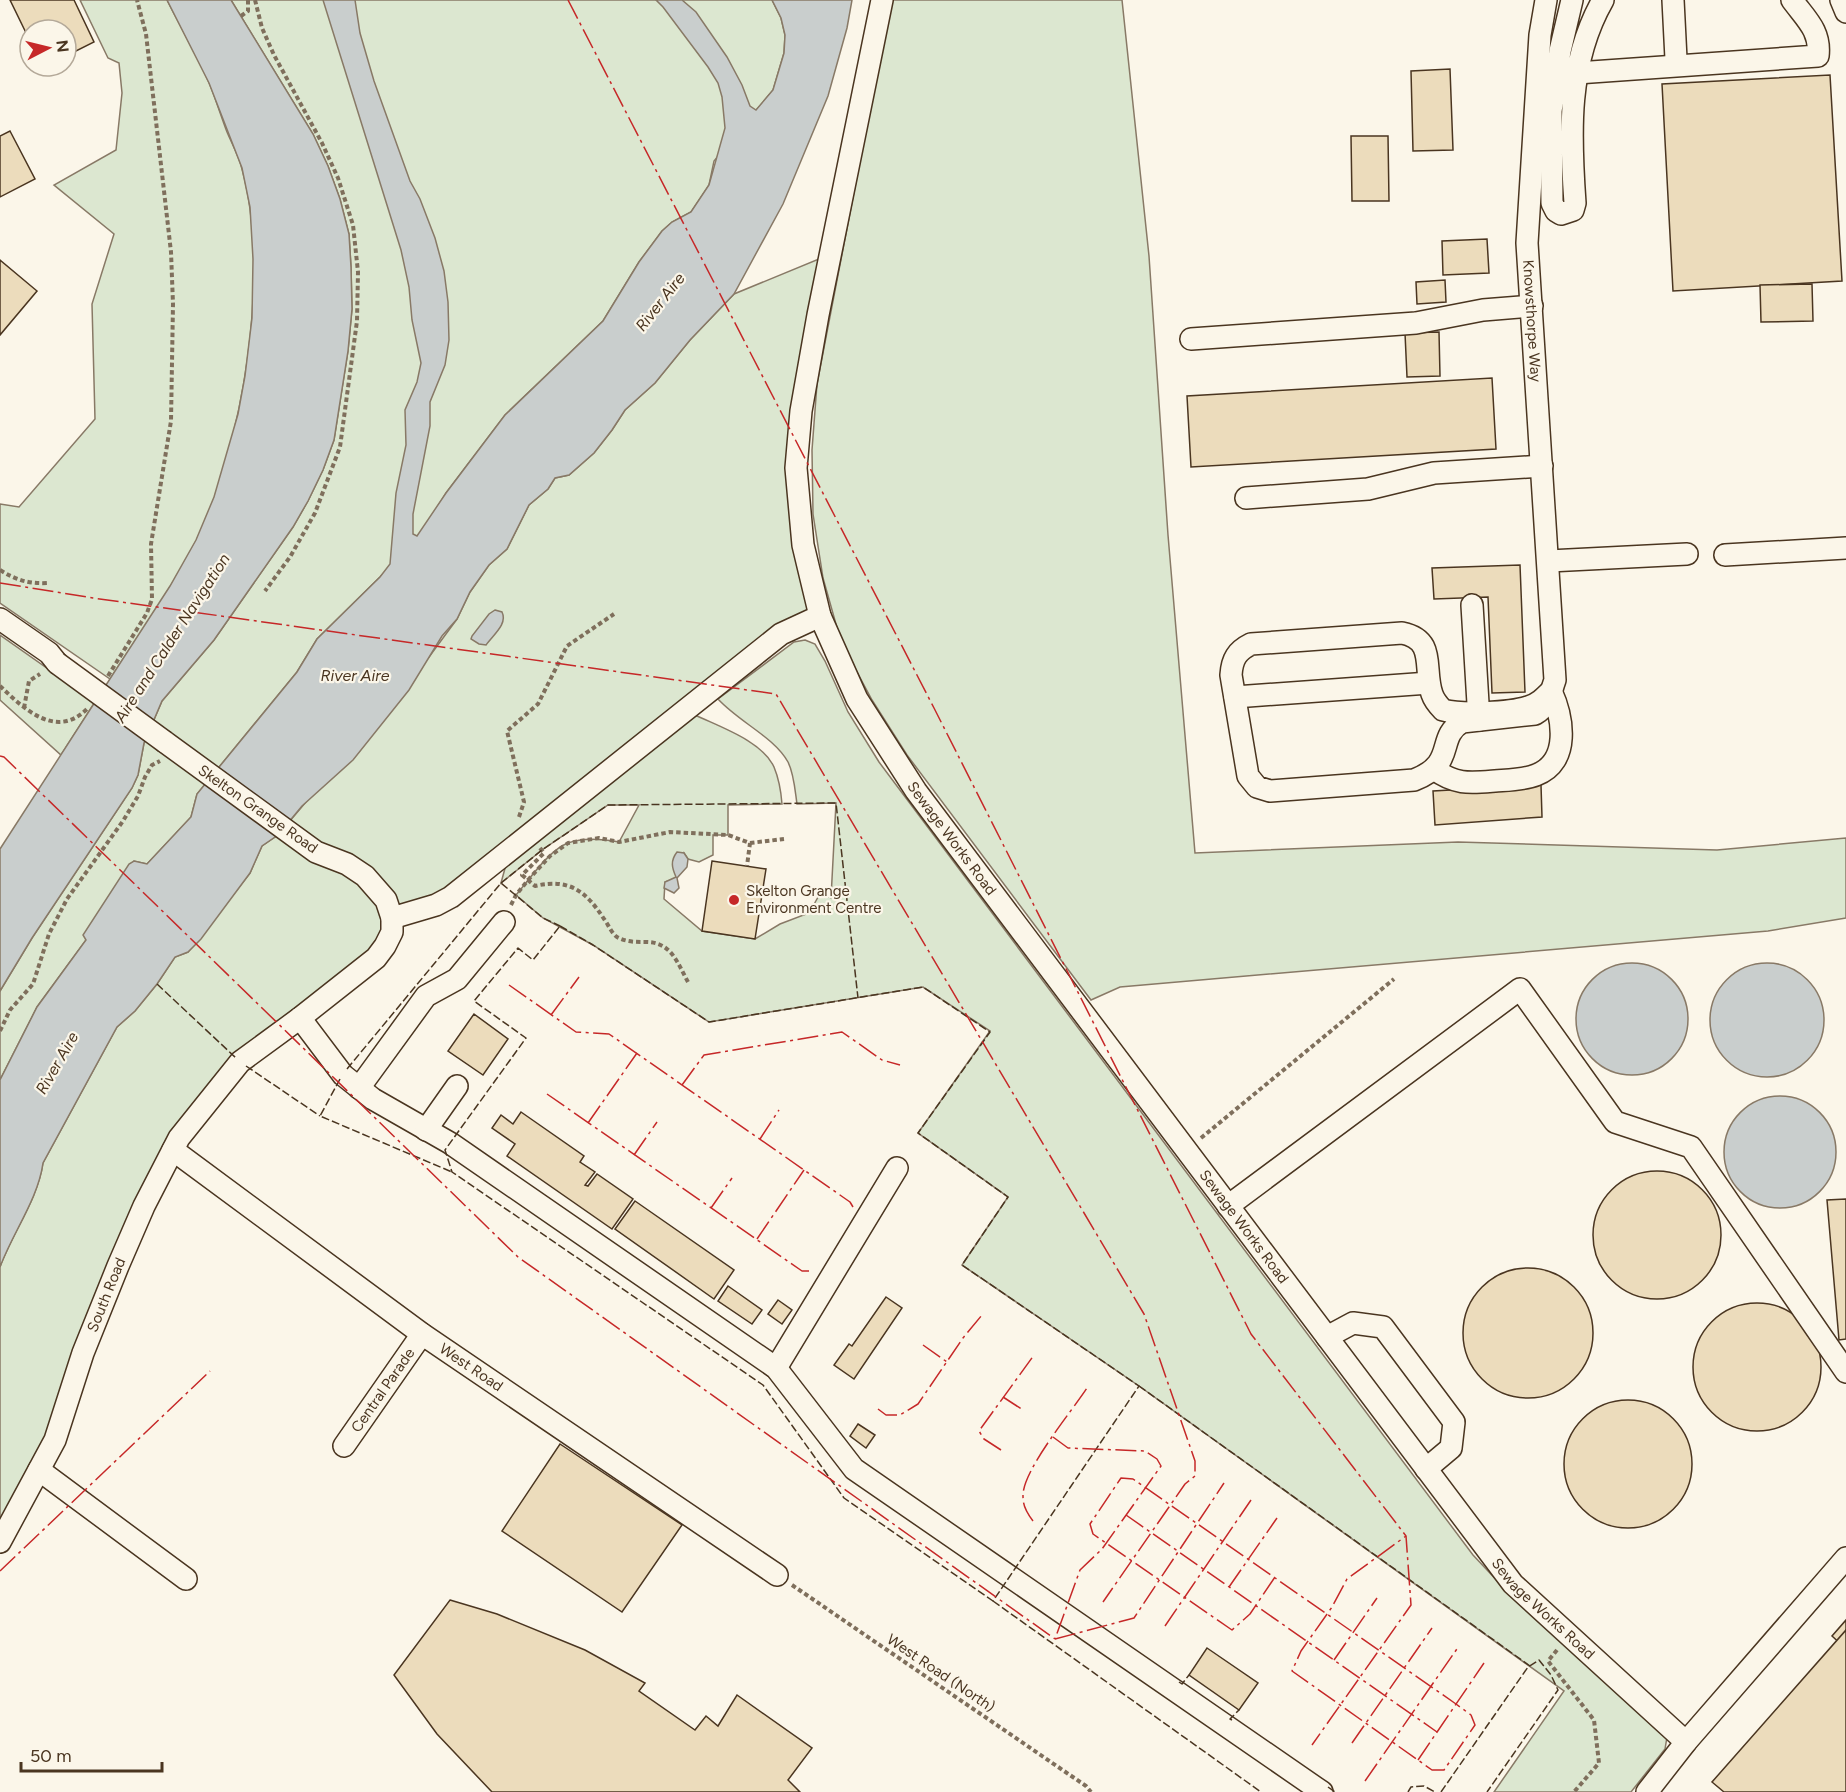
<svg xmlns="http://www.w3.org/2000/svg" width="1846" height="1792" font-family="Figtree,sans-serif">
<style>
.green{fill:#dce7d0;stroke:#887966;stroke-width:1.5}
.water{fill:#c9cecd;stroke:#887966;stroke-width:1.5}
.building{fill:#ecdcbc;stroke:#4a3520;stroke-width:1.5}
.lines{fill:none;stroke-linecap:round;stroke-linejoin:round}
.minor-casing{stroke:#4a3520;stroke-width:24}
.path{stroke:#7f6f5c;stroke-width:4;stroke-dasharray:4.5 3;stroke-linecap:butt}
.minor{stroke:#fbf6e9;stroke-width:21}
.minor-bridge-casing{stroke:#4a3520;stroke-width:24;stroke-linecap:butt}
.minor-bridge{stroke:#fbf6e9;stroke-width:21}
.fence{stroke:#4a3520;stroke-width:1.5;stroke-dasharray:8 3;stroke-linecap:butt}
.power{stroke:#c62828;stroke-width:1.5;stroke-dasharray:21 4.5 3 4.5;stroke-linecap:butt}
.poi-dot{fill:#c62828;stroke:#fbf6e9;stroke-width:2}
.labels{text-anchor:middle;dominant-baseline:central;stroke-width:4.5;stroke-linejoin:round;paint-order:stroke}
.street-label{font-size:15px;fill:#4a3520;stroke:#fbf6e9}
.poi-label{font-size:15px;fill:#4a3520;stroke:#fbf6e9;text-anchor:start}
.water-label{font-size:16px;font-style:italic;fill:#4a3520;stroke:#fbf6e9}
</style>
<rect width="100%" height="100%" fill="#fbf6e9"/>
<!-- green -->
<g class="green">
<path d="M 80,0 L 167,0 C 181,28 198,56 210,85 C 216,100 221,116 227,132 C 232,144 239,156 242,169 C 271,274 243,445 196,541 C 172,589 139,634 110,679 L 0,603 L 0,504 L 19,507 L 95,419 L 92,304 L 114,234 L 54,185 L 116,150 L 122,93 L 119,63 L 108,58 Z"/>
<polygon points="231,0 772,0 781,18 785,35 784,53 773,90 714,161 709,185 691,212 672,222 662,231 639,262 603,321 505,415 446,493 424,529 380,577 317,639 297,672 197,794 191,817 147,864 134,861 86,940 37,1007 0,1080 0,991 32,938 132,788 138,775 144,743 162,701 214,640 293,527 308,501 323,470 334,440 348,351 352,309 351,267 349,234 340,199 328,166 313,134"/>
<polygon points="891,0 1122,0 1149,256 1168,535 1195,853 1458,842 1717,850 1846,838 1846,918 1768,931 1120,987 1091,1000 907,755 872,700 841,642 823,578 813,514 812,450 817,384"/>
<path d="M 831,254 L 801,411 L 820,616 L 698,700 L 411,914 L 392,932 L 240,1062 L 179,1138 L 0,1542 L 0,1267 C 13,1232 38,1199 43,1163 L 117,1027 L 135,1011 L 157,984 L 175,957 L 188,952 L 250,873 L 262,846 L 278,835 L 429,657 L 457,619 L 470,592 L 489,565 L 507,549 L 529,505 L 548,489 L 555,478 L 569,475 L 594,453 L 612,430 L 625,410 L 655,383 L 690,340 L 734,294 Z"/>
<polygon points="0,635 95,702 61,755 0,700"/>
<path d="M 805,640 L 815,644 L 825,661 L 848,712 L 879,762 L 1473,1555 L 1519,1604 L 1662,1726 L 1667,1737 L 1665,1749 L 1631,1792 L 1494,1792 L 1564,1691 L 1139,1386 L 962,1265 L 1008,1197 L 918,1133 L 990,1031 L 923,987 L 709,1022 L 593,945 L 543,918 L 516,895 C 529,880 549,850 568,843 C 584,837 603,839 619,842 L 639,805 L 608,805 L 542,850 L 501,883 L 507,861 L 695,715 C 720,727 762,741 774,767 C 779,779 781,791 782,804 L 728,805 L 728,835 L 713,835 L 713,855 L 699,862 L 688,859 L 684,853 L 676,878 L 665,882 L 664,899 L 702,931 L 755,939 L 780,924 L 809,913 L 821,892 L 831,898 L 836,803 L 797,804 C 795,790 794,774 788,762 C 774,737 739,722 718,699 L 794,642 Z"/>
</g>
<!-- water -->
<g class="water">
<polygon points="167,0 231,0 313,134 328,166 340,199 349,234 351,267 352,309 348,351 334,440 323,470 308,501 293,527 214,640 162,701 144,743 138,775 132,788 32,938 0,991 0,849 170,586 196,540 214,497 238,414 245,376 252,318 253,259 250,207 242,168 209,83"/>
<path d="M 323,0 L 355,0 L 360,33 L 374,81 L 410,181 L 420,199 L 435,238 L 444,271 L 448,302 L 449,340 L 445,365 L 430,402 L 430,426 L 413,514 L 413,534 L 417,536 L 446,493 L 505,415 L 603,321 L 639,262 L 662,231 L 672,222 L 691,212 L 709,185 L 725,128 L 722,97 L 718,83 L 708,67 L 663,7 L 656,0 L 682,0 L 696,12 L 727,57 L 742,85 L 750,106 L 756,110 L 773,90 L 784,53 L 785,35 L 781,18 L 772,0 L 852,0 L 847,28 L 828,96 L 783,204 L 734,294 L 690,340 L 655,383 L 625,410 L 612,430 L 594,453 L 569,475 L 555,478 L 548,489 L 529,505 L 507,549 L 489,565 L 470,592 L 457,619 L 442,636 L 409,690 L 353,760 L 302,806 L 278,835 L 262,846 L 250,873 L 201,939 L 188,952 L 175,957 L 157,984 L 135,1011 L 117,1027 L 43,1163 C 38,1199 13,1232 0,1267 L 0,1080 L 37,1007 L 86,940 L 83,935 L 129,864 L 134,861 L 147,864 L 191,817 L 197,794 L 297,672 L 317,639 L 380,577 L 390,564 L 396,493 L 406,445 L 405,410 L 417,382 L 421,363 L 412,320 L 409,287 L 401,250 Z"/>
<path d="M 495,610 L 502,612 C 508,624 493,635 486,645 L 479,644 L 471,639 L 472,636 L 489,614 Z"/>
<path d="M 677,852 L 684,853 L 688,859 L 687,867 L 677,878 L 679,888 L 674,893 L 664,888 L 665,882 L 676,877 C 672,868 670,861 677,852 Z"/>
<circle cx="1632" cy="1019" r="56"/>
<circle cx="1767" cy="1020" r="57"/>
<circle cx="1780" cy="1152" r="56"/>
</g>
<!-- building -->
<g class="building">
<polygon points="10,0 74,0 94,42 66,56 66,30 30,30 30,41"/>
<polygon points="1450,69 1453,150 1413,151 1411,71"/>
<polygon points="1830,75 1842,281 1673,291 1662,84"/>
<polygon points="10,131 35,179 0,197 0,136"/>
<polygon points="1351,136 1388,136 1389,201 1352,201"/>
<polygon points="1487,239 1489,273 1443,275 1442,241"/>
<polygon points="0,260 37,291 0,335"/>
<polygon points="1445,280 1446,302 1417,304 1416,282"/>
<polygon points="1812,284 1813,321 1761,322 1760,285"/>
<polygon points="1439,332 1440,376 1407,377 1405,333"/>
<polygon points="1492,378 1496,449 1191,467 1187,396"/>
<polygon points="1520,565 1525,692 1492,693 1488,597 1434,599 1432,568"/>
<polygon points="1541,785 1542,817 1435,825 1433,791"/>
<polygon points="712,861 766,869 755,939 702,931"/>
<polygon points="474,1014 508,1039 483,1075 448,1051"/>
<polygon points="521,1112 584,1156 580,1162 595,1172 585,1185 588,1186 597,1174 633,1199 612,1229 507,1156 515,1144 492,1128 501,1115 513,1124"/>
<circle cx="1657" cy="1235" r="64"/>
<polygon points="1846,1199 1846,1339 1839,1340 1827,1200"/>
<polygon points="635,1201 734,1270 714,1299 615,1229"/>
<circle cx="1528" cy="1333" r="65"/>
<polygon points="728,1286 762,1310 752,1324 718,1301"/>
<polygon points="886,1297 902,1308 854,1379 834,1365 849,1344 852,1346"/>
<polygon points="778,1300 792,1310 782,1324 768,1314"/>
<circle cx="1757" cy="1367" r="64"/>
<circle cx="1628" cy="1464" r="64"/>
<polygon points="858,1424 875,1435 866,1448 850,1436"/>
<polygon points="560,1444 682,1525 622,1612 502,1531"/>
<polygon points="450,1600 497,1614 585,1650 645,1683 639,1691 695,1730 706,1716 718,1726 737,1695 812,1748 788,1780 800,1792 492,1792 437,1734 394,1675"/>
<polygon points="1846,1620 1846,1649 1832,1636"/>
<polygon points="1846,1630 1846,1792 1724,1792 1712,1782"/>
<polygon points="1207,1648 1258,1683 1239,1710 1189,1675"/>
</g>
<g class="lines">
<defs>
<g id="minor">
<path id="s1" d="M 882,0 L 818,315 L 801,411 L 796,468 L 803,545 L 820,616 L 857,699 L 916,791 L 1513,1584 L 1686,1742 L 1647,1792"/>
<path id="s2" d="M 1546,0 L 1540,35 L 1527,243 L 1555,680 C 1550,694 1549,706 1535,714 L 1462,722 C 1435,738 1458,763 1414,780 L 1270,791 L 1257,787 L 1248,776 L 1231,675 C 1232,659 1237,651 1251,644 L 1402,633 C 1437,640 1423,669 1432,694 C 1434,700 1438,705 1443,710 C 1461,715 1510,713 1528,707 C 1538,704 1544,698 1551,691"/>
<path d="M 1572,0 L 1560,51 L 1551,111 L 1552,203 L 1556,211 L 1561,214 L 1573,210 L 1575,203 C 1570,134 1567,63 1603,0"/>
<polyline points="1673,0 1676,59 1678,65"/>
<polyline points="1841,0 1846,12"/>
<path d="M 1577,73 L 1818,56 C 1821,31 1806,19 1792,0"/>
<polyline points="1191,339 1416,323 1483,310 1532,306"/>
<polyline points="1246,498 1368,489 1434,473 1542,466"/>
<polyline points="1725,555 1846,548"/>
<polyline points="1549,561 1687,554"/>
<polyline points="1472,605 1479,720"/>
<polyline points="0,619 49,653 57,663"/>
<polyline points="1235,697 1429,683"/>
<path d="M 1434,769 C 1455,785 1470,783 1495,781 C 1509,780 1523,780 1536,775 C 1571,762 1563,717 1551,691"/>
<polyline points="392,918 436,905 451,897 781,634 820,616"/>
<polyline points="300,1018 343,1075 373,1099 450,1143 776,1368 854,1469 1322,1792"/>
<polyline points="359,1088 426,996 457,979 504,922"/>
<polyline points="426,1130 457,1086"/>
<path id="s3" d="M 173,1150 L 422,1334 L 777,1575"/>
<polyline points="1228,1206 1520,989 1615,1122 1691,1147 1846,1372"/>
<polyline points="1327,1337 1353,1323 1383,1327 1454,1422 1451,1448 1426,1469"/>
<polyline points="776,1368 897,1168"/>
<path id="s4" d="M 344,1446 L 422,1334"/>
<polyline points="39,1470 186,1579"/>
<path id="s5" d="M 0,1542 L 55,1440 L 83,1353 L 118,1266 L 144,1206 L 179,1138 L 240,1062 L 300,1018 L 376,958 L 385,946 L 392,932 L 392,918 L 386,900 L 365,876 L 347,864 L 316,852 L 165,742"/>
<polyline points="1686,1742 1846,1558"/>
</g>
</defs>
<!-- minor casing -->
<use href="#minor" class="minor-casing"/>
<!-- path -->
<g class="path">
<polyline points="255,0 262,28 274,55 322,143 338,178 353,225 358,272 357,321 340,447 315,513 290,557 265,591"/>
<polyline points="241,16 248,11 248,0"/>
<path d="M 0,570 C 16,580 29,584 47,583"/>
<polyline points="108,676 147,613 152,599 151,544 171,421 173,304 171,252 146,34 137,0"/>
<path d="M 0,686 C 25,710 57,740 88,708"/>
<polyline points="24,708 29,681 40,674"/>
<polyline points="519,817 524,802 507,731 538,704 567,646 614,614"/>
<polyline points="750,843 784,839"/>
<polyline points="540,848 544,853 522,875 528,880 550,856 568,843 599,838 619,842 670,832 728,835 750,843 747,866"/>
<path d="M 511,905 L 516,895 L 528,880 L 535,886 C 569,878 586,891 604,919 C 608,924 612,934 617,937 C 626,942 635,942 644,942 C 671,941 677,962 688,982"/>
<polyline points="0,1031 10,1010 33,984 49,934 67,899 123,821 138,796 145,777 152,765 160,761"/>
<polyline points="1201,1138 1394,979"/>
<polyline points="792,1585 1086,1786 1091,1792"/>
<polyline points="1557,1650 1548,1661 1594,1720 1599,1763 1574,1792"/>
</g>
<!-- minor -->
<use href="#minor" class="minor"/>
<defs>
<polyline id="minor-bridge" points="57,663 165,742"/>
</defs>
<!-- minor-bridge casing -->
<use href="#minor-bridge" class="minor-bridge-casing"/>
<!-- minor-bridge -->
<use href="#minor-bridge" class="minor-bridge"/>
<!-- fence -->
<g class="fence">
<polyline points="501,883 542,850 608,805 836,803 858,998"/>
<polygon points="560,926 593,945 709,1022 923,987 990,1032 918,1133 1008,1197 962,1265 1139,1386 993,1601 844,1498 763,1385 452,1172 445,1150 526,1038 474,1001 518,948 533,960"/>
<polyline points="157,984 236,1058"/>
<polyline points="246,1066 320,1116"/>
<polyline points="347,1069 501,883 543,918 560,926"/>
<polyline points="340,1079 320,1116 452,1172"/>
<polyline points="1139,1386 1530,1666"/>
<polyline points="993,1601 1261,1792"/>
<polyline points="1179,1682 1182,1684 1189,1675"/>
<polyline points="1232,1720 1230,1719 1239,1710"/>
<polyline points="1328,1787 1335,1792"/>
<polyline points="1408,1792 1411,1787 1424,1786 1435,1792"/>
<polyline points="1441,1792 1528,1667 1539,1660 1551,1675 1558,1690 1487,1792"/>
</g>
<!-- power -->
<g class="power">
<polyline points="568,0 934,708 1251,1334 1406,1536 1411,1605 1312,1745"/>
<polyline points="0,583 93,598 776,694 1144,1314 1195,1461 1195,1476 1185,1484 1103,1602"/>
<polyline points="0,756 4,757 518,1257 1055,1639"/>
<polyline points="509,985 576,1032 609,1034 850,1202 853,1207"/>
<polyline points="551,1015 579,977"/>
<polyline points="682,1085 704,1055 842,1032 882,1060 900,1065"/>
<polyline points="547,1094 802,1271 809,1271"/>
<polyline points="588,1123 637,1053"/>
<polyline points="760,1139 779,1110"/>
<polyline points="634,1155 657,1122"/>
<polyline points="711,1208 732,1178"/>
<polyline points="757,1239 804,1170"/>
<polyline points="923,1345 947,1362"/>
<polyline points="1003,1397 1023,1410"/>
<polyline points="878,1409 886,1415 900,1415 918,1404 963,1338 982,1315"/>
<polyline points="1053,1437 1068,1448 1145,1451 1157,1459 1161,1466 1102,1549 1080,1570 1055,1639"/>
<polyline points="1001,1450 984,1439 979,1431 1034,1355"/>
<polyline points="1126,1515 1437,1732"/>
<path d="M 1033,1521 C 1027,1513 1023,1507 1023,1496 C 1022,1471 1072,1411 1087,1388"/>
<polyline points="0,1571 210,1371"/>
<polyline points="1275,1577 1250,1614 1232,1630 1093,1534 1090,1524 1121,1478 1133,1479 1456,1704 1471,1715 1475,1725 1444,1770 1432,1770 1292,1671 1301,1651 1332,1607 1347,1579 1406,1536"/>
<polyline points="1229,1587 1277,1518"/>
<polyline points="1165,1626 1251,1500"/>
<polyline points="1055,1639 1134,1618 1224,1483"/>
<polyline points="1334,1660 1377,1598"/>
<polyline points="1352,1743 1432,1628"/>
<polyline points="1418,1760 1484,1663"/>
<polyline points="1365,1781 1459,1646"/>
</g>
</g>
<!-- markers -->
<circle class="poi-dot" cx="734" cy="900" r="6"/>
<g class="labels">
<!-- street labels -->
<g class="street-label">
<text stroke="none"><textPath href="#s2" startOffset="322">Knowsthorpe Way</textPath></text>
<text transform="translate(258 809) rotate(35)">Skelton Grange Road</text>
<text stroke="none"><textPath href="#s1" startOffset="886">Sewage Works Road</textPath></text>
<text stroke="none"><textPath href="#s1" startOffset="1372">Sewage Works Road</textPath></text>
<text stroke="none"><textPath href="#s5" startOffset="270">South Road</textPath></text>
<text stroke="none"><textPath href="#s3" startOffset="369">West Road</textPath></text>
<text stroke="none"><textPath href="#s4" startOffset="68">Central Parade</textPath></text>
<text stroke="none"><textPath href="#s1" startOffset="1858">Sewage Works Road</textPath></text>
<text transform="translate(941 1673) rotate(34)">West Road (North)</text>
</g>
<!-- poi labels -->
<g class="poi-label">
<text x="746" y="891">Skelton Grange<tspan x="746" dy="17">Environment Centre</tspan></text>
</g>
<!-- water labels -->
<g class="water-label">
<text transform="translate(660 302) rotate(-52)">River Aire</text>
<text transform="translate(172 638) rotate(-57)">Aire and Calder Navigation</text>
<text x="355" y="675">River Aire</text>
<text transform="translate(57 1063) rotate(-60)">River Aire</text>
</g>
</g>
<!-- north arrow -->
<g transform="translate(48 48) rotate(83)"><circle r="28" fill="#fbf6e9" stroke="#b4a999" stroke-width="1.5"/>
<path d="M0-4.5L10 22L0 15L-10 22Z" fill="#c62828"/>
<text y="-9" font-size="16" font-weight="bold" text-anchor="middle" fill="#4a3520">N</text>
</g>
<!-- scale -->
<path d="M21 1762v9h141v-9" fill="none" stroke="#4a3520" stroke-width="3"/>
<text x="30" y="1762" font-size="18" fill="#4a3520" stroke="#fbf6e9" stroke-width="4.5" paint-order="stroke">50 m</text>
</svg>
